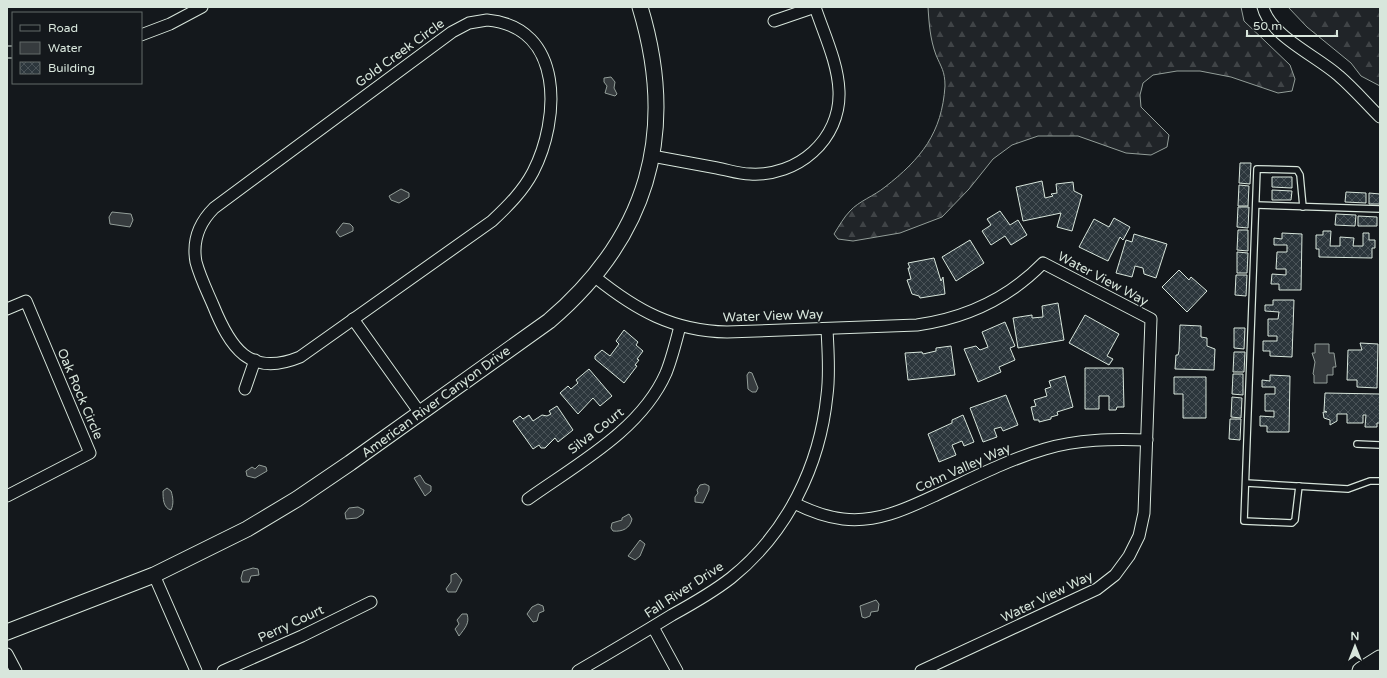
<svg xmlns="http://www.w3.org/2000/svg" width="1387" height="678" font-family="'Varela Round',sans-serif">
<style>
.forest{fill:url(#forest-firs);stroke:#939e99}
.water{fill:#363b3e;stroke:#939e99}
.building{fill:url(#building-cross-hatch);stroke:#d8e6dc}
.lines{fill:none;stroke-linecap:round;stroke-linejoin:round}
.service-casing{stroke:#d8e6dc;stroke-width:8}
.minor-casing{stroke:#d8e6dc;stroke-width:13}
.secondary-casing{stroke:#d8e6dc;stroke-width:17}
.primary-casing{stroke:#d8e6dc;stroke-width:19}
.service{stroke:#14181c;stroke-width:5.5}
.minor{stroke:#14181c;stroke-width:11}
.secondary{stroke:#14181c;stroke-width:15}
.primary{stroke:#14181c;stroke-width:17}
.labels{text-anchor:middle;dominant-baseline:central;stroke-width:3;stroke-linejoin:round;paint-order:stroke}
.street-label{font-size:13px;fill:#d8e6dc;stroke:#14181c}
</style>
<defs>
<pattern id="forest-firs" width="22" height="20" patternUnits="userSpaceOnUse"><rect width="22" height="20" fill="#202428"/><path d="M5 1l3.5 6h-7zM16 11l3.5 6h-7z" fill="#404447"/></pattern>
<pattern id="building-cross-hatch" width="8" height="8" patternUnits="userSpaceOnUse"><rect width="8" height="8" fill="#2c363c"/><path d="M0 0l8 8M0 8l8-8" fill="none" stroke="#4a5358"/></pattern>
</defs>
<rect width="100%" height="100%" fill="#14181c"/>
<!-- forest -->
<g class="forest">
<path d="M 928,7 L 1241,7 L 1244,21 L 1290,65 L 1295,79 L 1292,91 L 1278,93 L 1231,77 L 1200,71 L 1177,71 L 1153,75 L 1143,83 L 1140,95 L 1141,107 L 1169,135 L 1167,147 L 1151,155 L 1126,153 L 1078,136 L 1038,136 L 1012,145 L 993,159 L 969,189 L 942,217 L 900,233 L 853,241 L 838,239 L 834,234 C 839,226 844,217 850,211 C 859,201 874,196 885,187 C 921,159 942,133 945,86 C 945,71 941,67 936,55 C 930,39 929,23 928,7 Z"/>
<polygon points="1288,7 1380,7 1380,86 1361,76 1351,63 1307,27"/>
</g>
<!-- water -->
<g class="water">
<polygon points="611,77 615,82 614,88 617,94 615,96 605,93 607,86 604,82 604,78"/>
<polygon points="401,189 409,193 409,197 399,203 391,200 389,196"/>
<polygon points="112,212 131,214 133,220 130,227 110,224 109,217"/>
<polygon points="343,223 350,224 353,227 353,231 340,237 336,232"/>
<polygon points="1315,344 1329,344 1329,353 1334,353 1336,367 1333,367 1333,375 1327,375 1327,383 1314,383 1314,375 1313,374 1315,362 1312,353 1315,353"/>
<polygon points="749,372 752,373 758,388 756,392 752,392 748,389 747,375"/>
<polygon points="259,465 266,467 267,471 255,478 247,476 246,471 252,467 255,469"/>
<polygon points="420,475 425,483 431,486 431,491 425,496 414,478"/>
<polygon points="705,484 709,486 709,490 703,503 695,502 695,497 698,493 697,490 700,485"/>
<path d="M 167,488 L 171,491 C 173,497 174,504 171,510 C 163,508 163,498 163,491 Z"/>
<polygon points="358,507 364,510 363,514 357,518 346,519 345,513 349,508"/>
<path d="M 629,514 L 632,519 C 630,528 623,532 613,531 L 611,528 L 612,523 L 622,520 L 622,518 Z"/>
<polygon points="640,540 645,544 640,556 635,560 628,556"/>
<polygon points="253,568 258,569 259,575 251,576 249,582 242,582 241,578 243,571"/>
<polygon points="456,573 462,580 456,592 448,592 446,589 451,582 451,575"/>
<polygon points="876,600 879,604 878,611 871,612 870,616 865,618 862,617 860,606"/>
<polygon points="538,604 543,606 544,611 539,613 537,621 533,622 527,614 532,607"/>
<path d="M 462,614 L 467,614 C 470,623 465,628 459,636 L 455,629 L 459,624 L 457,620 Z"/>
</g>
<!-- building -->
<g class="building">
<polygon points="1240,163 1251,163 1250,184 1239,183"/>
<polygon points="1272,177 1292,177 1292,188 1272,187"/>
<polygon points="1042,181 1045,198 1053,196 1051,194 1057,193 1056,184 1073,182 1074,191 1082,195 1072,231 1057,227 1061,213 1023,221 1016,187"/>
<polygon points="1239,185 1249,186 1248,206 1238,206"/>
<polygon points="1272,190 1292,191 1291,200 1272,200"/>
<polygon points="1346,192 1366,193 1366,203 1345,202"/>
<polygon points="1369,193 1380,194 1380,204 1369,204"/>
<polygon points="1238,207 1249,207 1248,228 1237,227"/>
<polygon points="1000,211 1010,225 1018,220 1027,235 1011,245 1005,236 991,245 982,231 991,225 987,219"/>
<polygon points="1336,214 1356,215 1355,226 1335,225"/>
<polygon points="1358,216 1377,217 1377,226 1358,226"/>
<polygon points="1114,218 1130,227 1123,240 1120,237 1108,261 1079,247 1094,219 1109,227"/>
<polygon points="1238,230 1248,230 1248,251 1237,250"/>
<polygon points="1323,231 1331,231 1330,246 1340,246 1340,237 1354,238 1353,246 1363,246 1363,233 1369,233 1369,240 1375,240 1375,248 1372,248 1372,258 1319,257 1319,249 1316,249 1316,235 1323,235"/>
<polygon points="1282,233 1302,234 1301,290 1279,290 1279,284 1271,284 1272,274 1286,275 1286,269 1276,269 1277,252 1287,252 1287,245 1274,245 1274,238 1282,239"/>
<polygon points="1134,234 1167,244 1156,278 1144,274 1143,268 1135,266 1132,277 1116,273 1126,240 1132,242"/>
<polygon points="970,240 984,263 956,281 942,257"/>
<polygon points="1237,252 1248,253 1247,273 1237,273"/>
<polygon points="934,258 941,281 943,277 945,294 920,298 919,296 912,294 907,280 911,279 908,268 910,268 908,263"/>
<polygon points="1179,270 1189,280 1191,277 1207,291 1187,312 1162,287"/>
<polygon points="1236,275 1247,275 1246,296 1235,295"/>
<polygon points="1273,300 1294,300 1292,357 1270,356 1270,351 1263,351 1263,341 1277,341 1277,336 1268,336 1268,319 1278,319 1279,312 1265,311 1265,305 1273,305"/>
<polygon points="1058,303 1064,340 1018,348 1013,318 1032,315 1032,318 1043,317 1042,306"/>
<polygon points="1085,315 1119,334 1107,356 1113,359 1109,365 1069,343"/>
<polygon points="1005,322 1015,346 1010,348 1015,360 999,367 1001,372 978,382 964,349 976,346 980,350 988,347 982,332"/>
<polygon points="1180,325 1201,326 1201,337 1207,338 1207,346 1215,349 1214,370 1175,369 1176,355 1178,355 1179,351"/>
<polygon points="1234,328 1245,328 1244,349 1234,348"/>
<polygon points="624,330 638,342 636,345 643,351 637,359 639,360 635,365 637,366 624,383 595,359 595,356 602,350 610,356 619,344 616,341"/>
<polygon points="1360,343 1378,344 1377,388 1357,387 1357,380 1347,380 1348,350 1362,350"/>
<polygon points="951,346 955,375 908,380 905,353 922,352 923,354 936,351 936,348"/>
<polygon points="1234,352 1245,352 1244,372 1233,372"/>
<polygon points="1085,368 1123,368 1124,407 1117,407 1116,410 1109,410 1109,396 1099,396 1099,409 1085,409"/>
<polygon points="589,369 612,396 600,406 593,398 578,414 560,393 568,386 571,389 578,383 576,380"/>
<polygon points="1233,374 1243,374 1243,395 1232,394"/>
<polygon points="1270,375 1290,376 1289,432 1267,432 1267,426 1260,426 1260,416 1274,417 1274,411 1265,411 1265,394 1275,394 1275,387 1262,387 1262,380 1270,381"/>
<polygon points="1065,376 1073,407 1057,412 1058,415 1051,417 1051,419 1039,422 1039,420 1034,420 1031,407 1036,406 1034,400 1047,396 1045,389 1051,387 1049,381"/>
<polygon points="1174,377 1206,377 1206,418 1183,418 1183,394 1174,394"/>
<polygon points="1325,393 1380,394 1380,423 1377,423 1377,427 1365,427 1366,415 1363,415 1363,423 1347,423 1347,414 1337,414 1337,421 1330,425 1330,420 1324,418 1323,412 1327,412 1324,411"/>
<polygon points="1006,395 1018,425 1003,431 1001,427 994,429 997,437 983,442 970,408"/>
<polygon points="1232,397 1242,398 1241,418 1231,417"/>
<polygon points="557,406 573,430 558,442 555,438 545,448 541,448 539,445 533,449 513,421 520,416 523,419 529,415 533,421 542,415 547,416 551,414 549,411"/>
<polygon points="963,415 974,442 964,446 962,441 952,445 956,455 939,462 928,434 952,423 952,420"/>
<polygon points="1230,419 1241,419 1240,440 1229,439"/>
</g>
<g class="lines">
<defs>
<g id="service">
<polyline points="1256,205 1380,209"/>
<polyline points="1357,444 1380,445"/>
<polyline points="1246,483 1348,489 1370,481 1380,481"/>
<polyline points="1299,486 1295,520 1292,523 1244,521 1257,169 1297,170 1300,175 1303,207"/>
</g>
<g id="minor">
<path d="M 1263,7 C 1270,36 1317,56 1339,76 C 1353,88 1366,103 1380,117"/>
<path d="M 487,20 C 565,27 560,120 533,172 C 523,191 508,206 492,221 L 300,357 C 249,378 230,347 213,305 C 207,291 200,277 196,262 C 192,240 199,223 214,208 L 452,32 L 469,23 Z"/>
<polyline points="774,21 815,7"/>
<polyline points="141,35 170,24 202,7"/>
<polyline points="7,52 13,52"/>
<path d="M 652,156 C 674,160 696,164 717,168 C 728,170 739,174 750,174 C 797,177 841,140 839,91 C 838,63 824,34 815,7"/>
<path d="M 595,277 C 636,310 673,331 727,332 L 917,325 C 967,318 1008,299 1043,263 L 1151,319 L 1144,513 L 1139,536 L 1129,556 L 1115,575 L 1097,589 L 921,671"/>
<polyline points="7,309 26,301 90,453 7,496"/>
<polyline points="353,319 420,413"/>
<polyline points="245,389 255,360"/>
<path d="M 528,499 C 577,464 641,430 666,373 C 672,358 676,342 680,326"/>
<path d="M 794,503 C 810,511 825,517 843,519 C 877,523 906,509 936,495 C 971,479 1007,460 1045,449 C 1078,439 1112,439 1147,440"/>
<polyline points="154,575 196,671"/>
<polyline points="653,627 677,671"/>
<polyline points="7,654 16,671"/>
<polyline points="223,671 302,636 371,602"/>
<path d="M 578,671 C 609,653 641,634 672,615 C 692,604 713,592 731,578 C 787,533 820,466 827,395 C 830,373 828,351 827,329"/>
</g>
<path id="secondary" d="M 7,632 L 154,575 L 247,529 L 297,499 L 350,463 L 549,321 C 649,236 678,132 640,7"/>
<polyline id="primary" points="1361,671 1380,659"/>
</defs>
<!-- service casing -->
<use href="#service" class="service-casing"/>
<!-- minor casing -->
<use href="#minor" class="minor-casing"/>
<!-- secondary casing -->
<use href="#secondary" class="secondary-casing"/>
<!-- primary casing -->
<use href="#primary" class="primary-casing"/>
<!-- service -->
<use href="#service" class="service"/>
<!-- minor -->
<use href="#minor" class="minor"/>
<!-- secondary -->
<use href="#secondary" class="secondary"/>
<!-- primary -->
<use href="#primary" class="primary"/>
</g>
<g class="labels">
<!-- street labels -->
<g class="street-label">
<text transform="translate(400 53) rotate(-36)">Gold Creek Circle</text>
<text transform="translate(1103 279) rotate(28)">Water View Way</text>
<text transform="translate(773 316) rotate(-2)">Water View Way</text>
<text transform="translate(80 394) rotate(67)">Oak Rock Circle</text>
<text transform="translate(436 402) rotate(-36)">American River Canyon Drive</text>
<text transform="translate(596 431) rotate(-38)">Silva Court</text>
<text transform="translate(963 468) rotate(-24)">Cohn Valley Way</text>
<text transform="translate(684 590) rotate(-33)">Fall River Drive</text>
<text transform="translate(1047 597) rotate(-26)">Water View Way</text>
<text transform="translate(291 624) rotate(-25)">Perry Court</text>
</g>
</g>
<!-- border -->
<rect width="1387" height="678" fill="none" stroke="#d8e6dc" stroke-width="16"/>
<!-- legend -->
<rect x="12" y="12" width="130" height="72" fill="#14181c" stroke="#626a69"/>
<rect x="20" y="25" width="20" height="6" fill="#14181c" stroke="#626a69"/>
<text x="48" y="32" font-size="12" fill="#d8e6dc">Road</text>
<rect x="20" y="42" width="20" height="12" fill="#363b3e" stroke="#626a69"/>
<text x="48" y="52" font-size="12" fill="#d8e6dc">Water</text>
<rect x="20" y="62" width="20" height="12" fill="url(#building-cross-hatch)" stroke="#626a69"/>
<text x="48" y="72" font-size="12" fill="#d8e6dc">Building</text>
<!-- north arrow -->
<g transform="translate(1355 646)" stroke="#14181c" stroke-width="3" paint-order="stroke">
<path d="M0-3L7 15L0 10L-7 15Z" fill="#d8e6dc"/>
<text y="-6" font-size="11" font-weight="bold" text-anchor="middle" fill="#d8e6dc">N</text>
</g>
<!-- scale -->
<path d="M1247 30v6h90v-6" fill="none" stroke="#d8e6dc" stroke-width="2"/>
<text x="1253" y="30" font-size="12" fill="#d8e6dc" stroke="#14181c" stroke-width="3" paint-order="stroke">50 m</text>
</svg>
